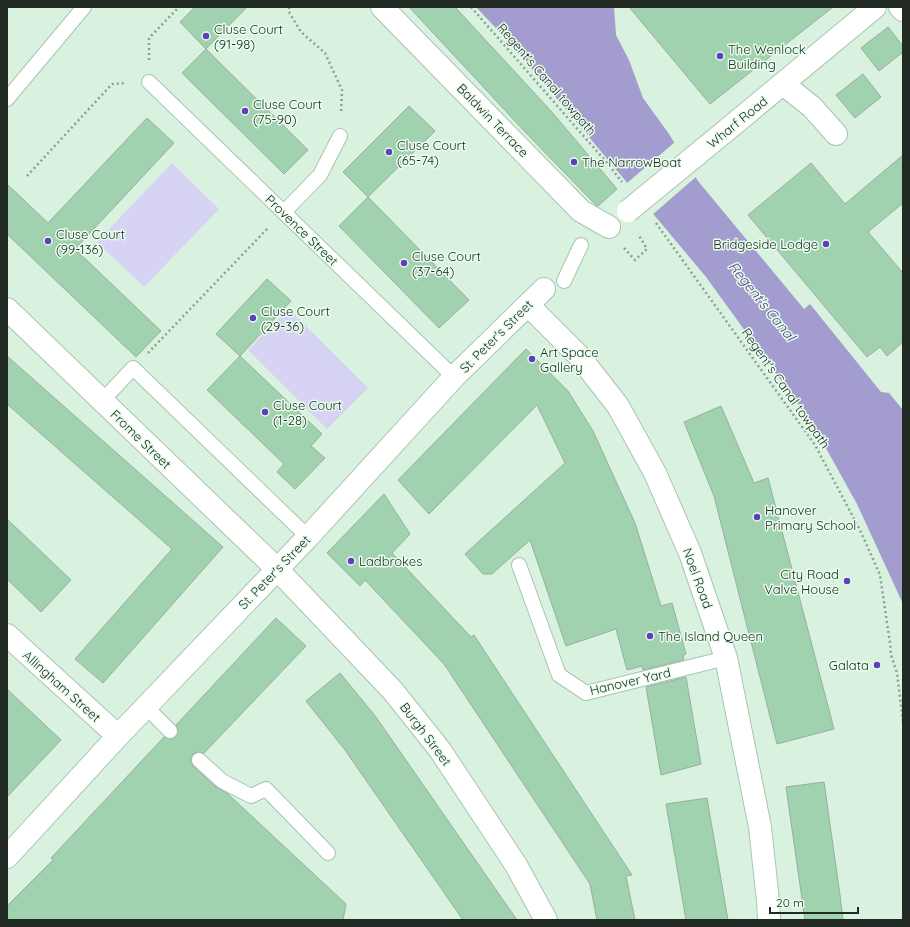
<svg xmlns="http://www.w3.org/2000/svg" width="910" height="927" font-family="Quicksand,sans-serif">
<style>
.green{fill:#d6d3f5}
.water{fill:#a29dce}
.pier{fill:#d8f2df}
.building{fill:#a1d2af;stroke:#97af9e}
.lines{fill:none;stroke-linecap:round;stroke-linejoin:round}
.lane-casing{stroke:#abc4b2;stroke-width:16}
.street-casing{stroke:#abc4b2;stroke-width:24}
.path{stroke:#8c9f91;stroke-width:2.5;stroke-dasharray:2 3;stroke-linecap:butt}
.lane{stroke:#fff;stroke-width:14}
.street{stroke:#fff;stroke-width:22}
.street-bridge-casing{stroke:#abc4b2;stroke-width:24;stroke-linecap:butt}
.street-bridge{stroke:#fff;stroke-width:22}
.poi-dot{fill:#5e40b8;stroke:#e9feee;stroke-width:1.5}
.labels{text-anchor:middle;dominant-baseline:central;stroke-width:3;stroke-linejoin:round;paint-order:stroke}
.poi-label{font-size:13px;fill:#202a23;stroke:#e9feee;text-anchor:start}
.street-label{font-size:13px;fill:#202a23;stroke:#e9feee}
.water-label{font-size:14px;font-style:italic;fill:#483d7b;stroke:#e9feee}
</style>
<rect width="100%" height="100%" fill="#d8f2df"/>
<!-- green -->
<g class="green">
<polygon points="172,163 219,209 144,287 97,242"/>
<polygon points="289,309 368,388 327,429 248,350"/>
</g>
<!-- water -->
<polygon class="water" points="476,7 614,7 616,35 629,60 643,98 669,134 698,181 804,309 810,304 881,392 889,393 903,410 903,604 857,504 812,423 706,277 512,45"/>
<!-- pier -->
<polygon class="pier" points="676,141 697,176 652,215 626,184"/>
<!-- building -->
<g class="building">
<polygon points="195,7 247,7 206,49 180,22"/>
<polygon points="409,7 455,7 551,111 617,189 598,206 596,205 527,134"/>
<polygon points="629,7 833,7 710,104"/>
<polygon points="888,27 903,46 903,52 879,71 861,48"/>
<polygon points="206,49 308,150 284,174 182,73"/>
<polygon points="863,74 881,97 855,118 836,95"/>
<polygon points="409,106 435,131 368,197 343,172"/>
<polygon points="147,118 174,143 75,249 161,331 136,357 7,234 7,184 48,223"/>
<polygon points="903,155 903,203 868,232 903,273 903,342 887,356 880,347 867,357 748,215 811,163 845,204"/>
<polygon points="368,197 469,300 439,328 339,226"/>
<polygon points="267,279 291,301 240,356 216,334"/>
<polygon points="526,349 568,391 593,431 635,523 661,606 672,603 686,654 683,655 684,660 643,670 642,666 627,670 616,629 566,646 530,540 492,574 483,574 465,554 565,463 537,405 429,514 398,480"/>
<polygon points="7,356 223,547 103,683 75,659 172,549 7,404"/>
<polygon points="240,356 322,434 311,446 325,458 295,489 277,472 284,464 207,390"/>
<polygon points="721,406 754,483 768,478 834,729 777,744 714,496 684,422"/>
<polygon points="384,494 410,534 392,553 471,637 474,635 514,696 632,875 626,876 635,920 597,920 590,884 444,664 365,580 360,586 327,553"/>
<polygon points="7,519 71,580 41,612 7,579"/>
<polygon points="276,618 306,646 204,753 197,752 193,754 191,758 191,762 193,766 216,787 228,794 346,904 343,920 7,920 7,906 53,860 51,858 164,737 172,739 176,737 178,729 176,725"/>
<polygon points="340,673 376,717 517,920 463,920 345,750 306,701"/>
<polygon points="686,677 701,764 661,775 646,687"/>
<polygon points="7,689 61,740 7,797"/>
<polygon points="824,782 840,895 843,920 805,920 786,787"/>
<polygon points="707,798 728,920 686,920 666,804"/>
</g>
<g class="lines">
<defs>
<g id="lane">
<polyline points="149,82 454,377"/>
<polyline points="7,99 84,7"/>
<polyline points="284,212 320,175 340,136"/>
<polyline points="564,281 581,245"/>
<polyline points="102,401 133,368 308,537"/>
<polyline points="519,565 559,675 586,693 726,658"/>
<polyline points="146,707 170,731"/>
<polyline points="199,760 222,781 251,796 266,789 328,853"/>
</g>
<g id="street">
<polyline points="382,7 581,211 609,227"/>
<polyline points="900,7 903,10"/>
<polyline points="783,84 812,107 836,134"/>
<polyline points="728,129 875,7"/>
<polyline points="528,305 579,356 618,406 655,473 690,553 726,658 760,827 768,901 769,920"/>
<polyline points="7,309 277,569 393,691 440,750 516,865 546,920"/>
<polyline points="7,635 118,736"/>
<polyline points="7,857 118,736 308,537 454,377 544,289"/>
</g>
</defs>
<!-- lane casing -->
<use href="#lane" class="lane-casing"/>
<!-- street casing -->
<use href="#street" class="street-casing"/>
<!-- path -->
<g class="path">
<polyline points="289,7 289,12 301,32 325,53 342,90 341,114"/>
<polyline points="471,7 608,164 622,182"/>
<polyline points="149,60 149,38 179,7"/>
<polyline points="27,176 112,84 126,83"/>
<polyline points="656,223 815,445 860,530 880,575 890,643 891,655 897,673 903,722"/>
<polyline points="624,248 635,260 647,249 638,234"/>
<polyline points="148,353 268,228"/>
</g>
<!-- lane -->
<use href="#lane" class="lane"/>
<!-- street -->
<use href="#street" class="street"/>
<defs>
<polyline id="street-bridge" points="628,211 728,129"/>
</defs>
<!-- street-bridge casing -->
<use href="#street-bridge" class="street-bridge-casing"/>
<!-- street-bridge -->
<use href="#street-bridge" class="street-bridge"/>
</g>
<!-- markers -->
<g class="poi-dot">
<circle cx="206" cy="36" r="4"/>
<circle cx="720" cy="56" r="4"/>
<circle cx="245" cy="111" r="4"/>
<circle cx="389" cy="152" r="4"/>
<circle cx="574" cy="162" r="4"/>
<circle cx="48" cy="241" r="4"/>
<circle cx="826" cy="244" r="4"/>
<circle cx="404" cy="263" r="4"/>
<circle cx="253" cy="318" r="4"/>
<circle cx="532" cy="359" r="4"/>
<circle cx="265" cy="412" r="4"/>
<circle cx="757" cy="517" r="4"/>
<circle cx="351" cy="561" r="4"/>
<circle cx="847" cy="581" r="4"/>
<circle cx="650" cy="636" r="4"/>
<circle cx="877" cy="665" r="4"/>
</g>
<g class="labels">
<!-- poi labels -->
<g class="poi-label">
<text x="214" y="29">Cluse Court<tspan x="214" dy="15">(91-98)</tspan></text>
<text x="728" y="49">The Wenlock<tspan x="728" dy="15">Building</tspan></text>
<text x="253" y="104">Cluse Court<tspan x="253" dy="15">(75-90)</tspan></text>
<text x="397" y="145">Cluse Court<tspan x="397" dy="15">(65-74)</tspan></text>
<text x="582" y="162">The NarrowBoat</text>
<text x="56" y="234">Cluse Court<tspan x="56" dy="15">(99-136)</tspan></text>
<text x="818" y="244" text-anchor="end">Bridgeside Lodge</text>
<text x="412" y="256">Cluse Court<tspan x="412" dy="15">(37-64)</tspan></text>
<text x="261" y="311">Cluse Court<tspan x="261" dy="15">(29-36)</tspan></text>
<text x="540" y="352">Art Space<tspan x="540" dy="15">Gallery</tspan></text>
<text x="273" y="405">Cluse Court<tspan x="273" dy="15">(1-28)</tspan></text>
<text x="765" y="510">Hanover<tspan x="765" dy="15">Primary School</tspan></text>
<text x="359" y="561">Ladbrokes</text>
<text x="839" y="574" text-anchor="end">City Road<tspan x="839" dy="15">Valve House</tspan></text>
<text x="658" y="636">The Island Queen</text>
<text x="869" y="665" text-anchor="end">Galata</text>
</g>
<!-- street labels -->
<g class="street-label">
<text transform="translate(547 79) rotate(49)">Regent's Canal towpath</text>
<text transform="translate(493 120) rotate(46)">Baldwin Terrace</text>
<text transform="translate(737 122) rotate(-39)">Wharf Road</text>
<text transform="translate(302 230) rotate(44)">Provence Street</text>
<text transform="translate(496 336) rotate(-45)">St. Peter's Street</text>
<text transform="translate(786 388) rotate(55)">Regent's Canal towpath</text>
<text transform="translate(141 439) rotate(44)">Frome Street</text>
<text transform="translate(274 572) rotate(-46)">St. Peter's Street</text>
<text transform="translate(698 578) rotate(70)">Noel Road</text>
<text transform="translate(630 681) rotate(-13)">Hanover Yard</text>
<text transform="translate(62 686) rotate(42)">Allingham Street</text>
<text transform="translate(426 734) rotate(53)">Burgh Street</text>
</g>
<!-- water labels -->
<g class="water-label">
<text transform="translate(762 301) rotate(51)">Regent's Canal</text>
</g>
</g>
<!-- border -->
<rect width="910" height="927" fill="none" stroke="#202a23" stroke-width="16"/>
<!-- scale -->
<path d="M770 907v6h88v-6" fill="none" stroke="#202a23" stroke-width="2"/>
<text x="776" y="907" font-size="12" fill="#202a23" stroke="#e9feee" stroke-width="3" paint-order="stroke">20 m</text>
</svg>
